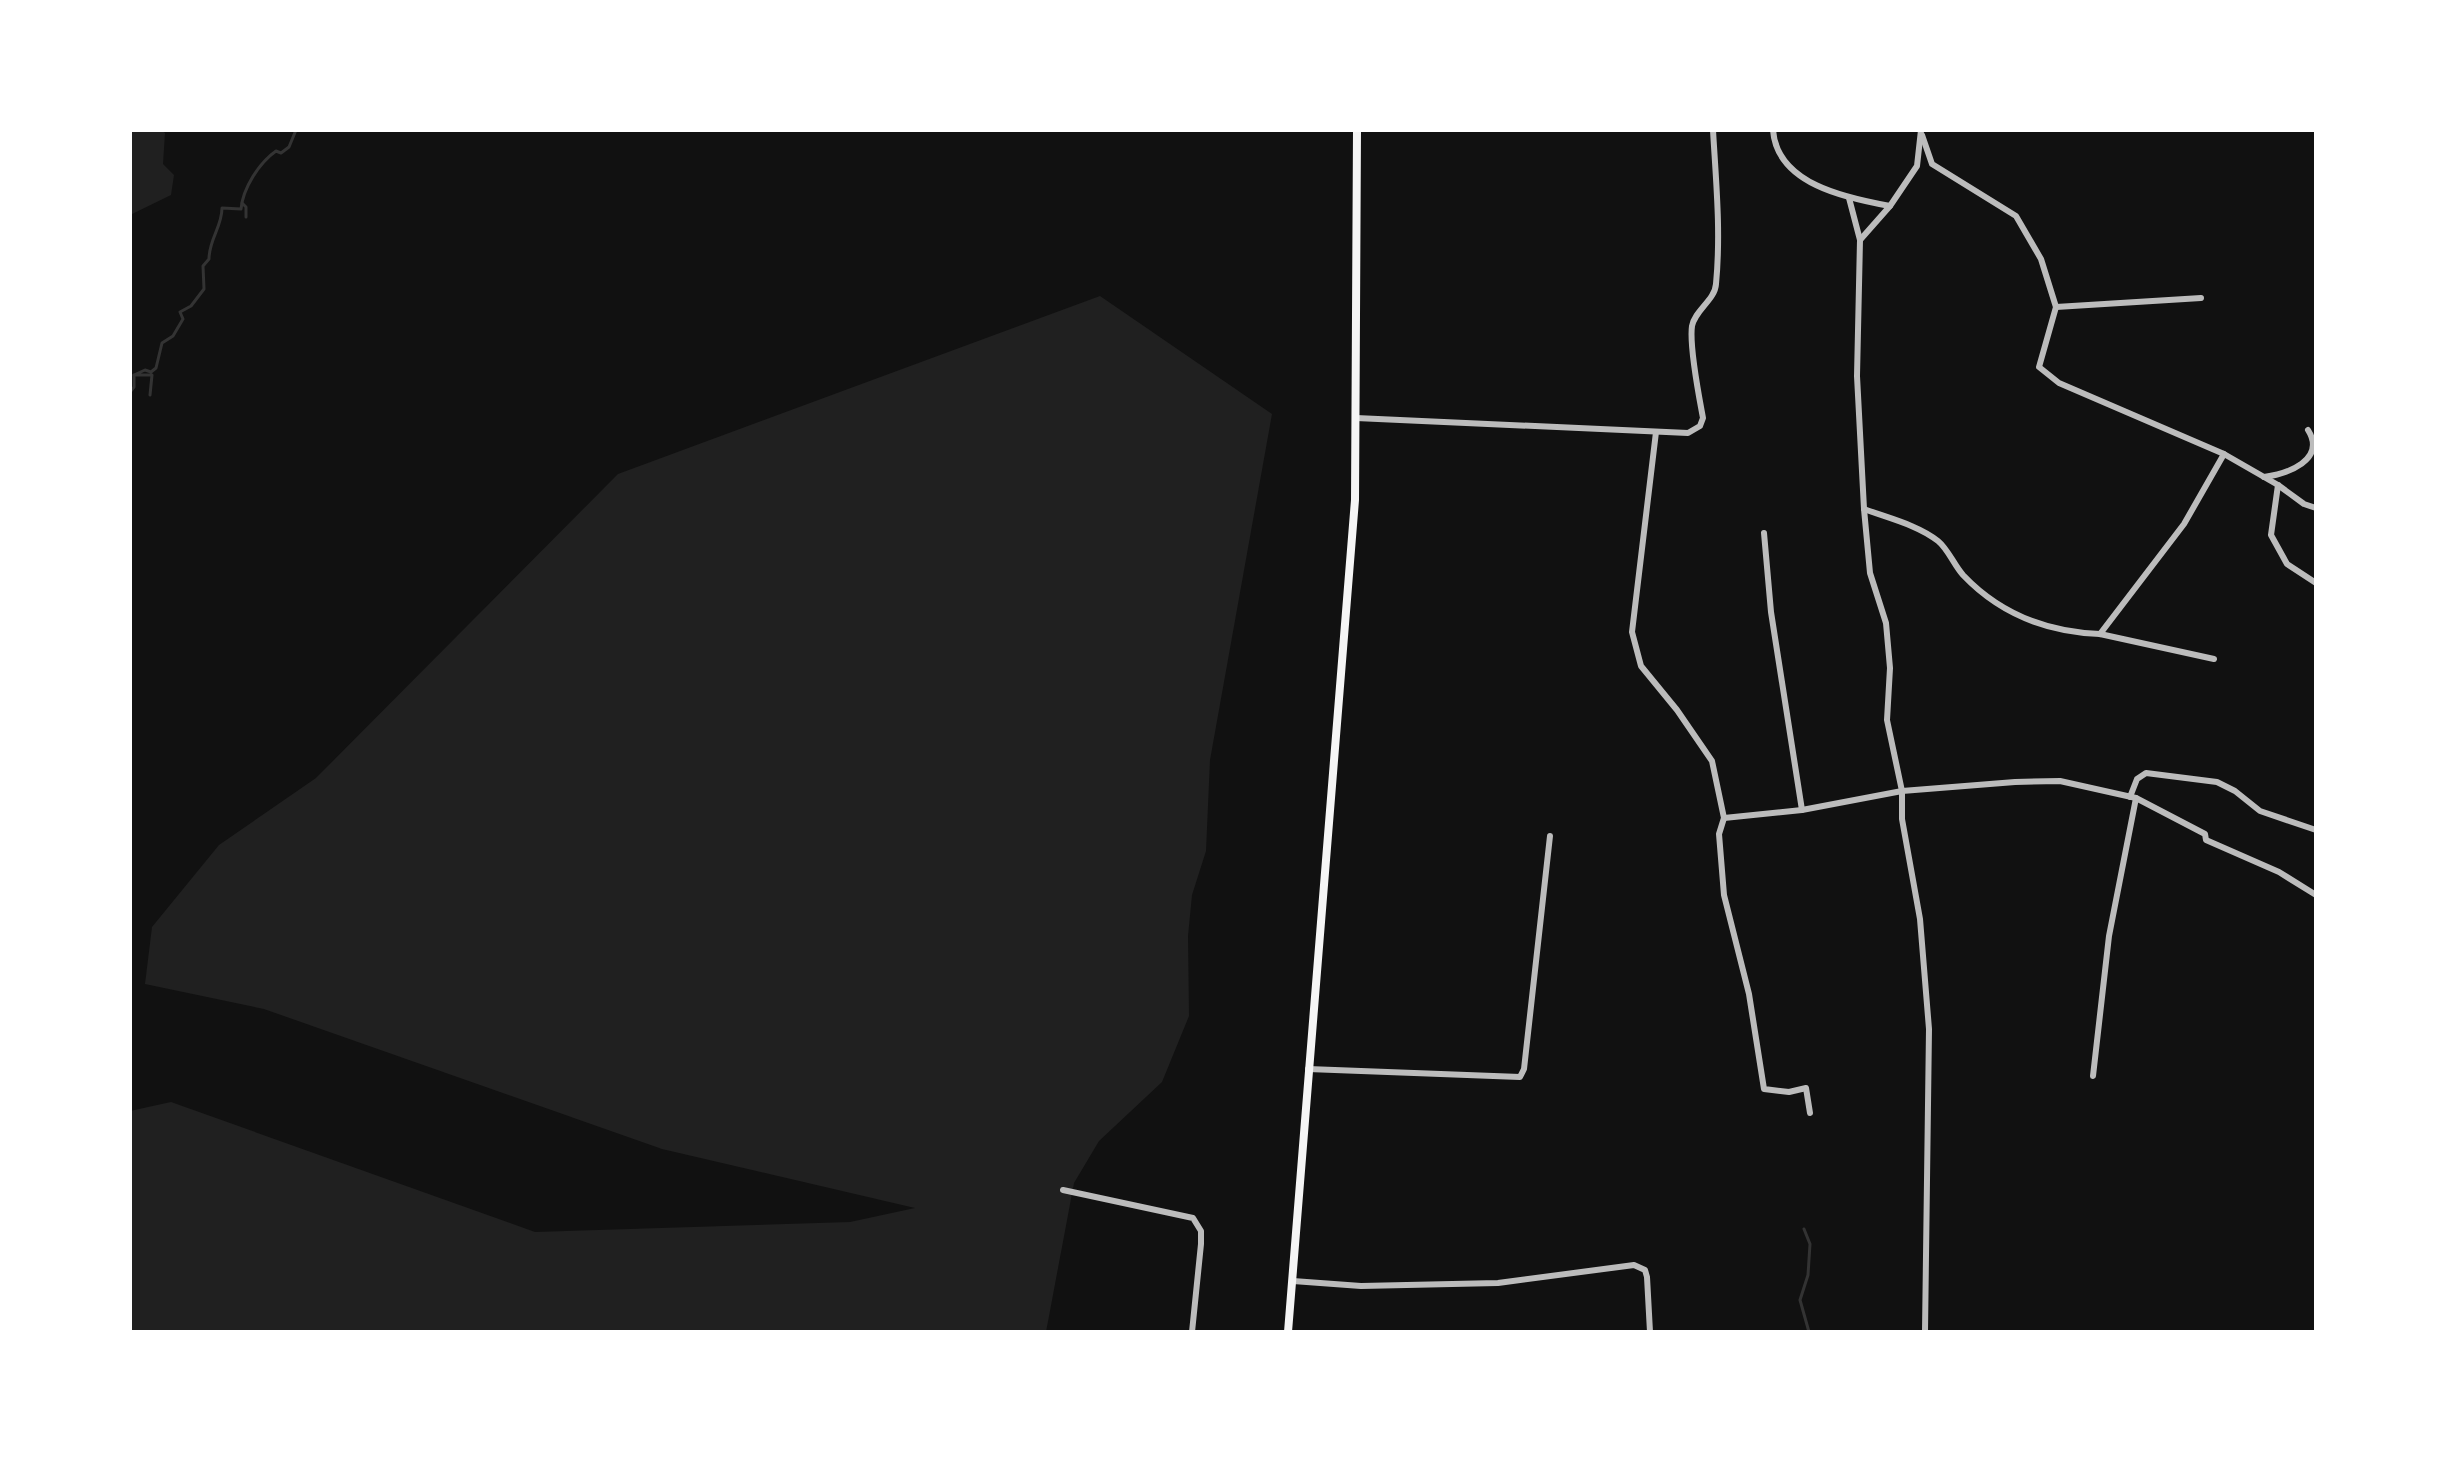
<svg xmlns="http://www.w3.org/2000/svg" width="2446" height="1462" font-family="'Fira Sans Condensed',sans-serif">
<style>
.green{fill:#202020}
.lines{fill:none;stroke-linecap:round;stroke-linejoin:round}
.stream{stroke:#333;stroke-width:3}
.minor{stroke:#bcbcbc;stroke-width:6}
.secondary{stroke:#f5f5f5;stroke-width:8}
</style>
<rect width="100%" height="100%" fill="#111"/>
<!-- green -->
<g class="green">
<polygon points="131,130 161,130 165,133 163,164 174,175 171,195 130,215"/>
<polygon points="1100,296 1272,414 1210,760 1206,851 1192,895 1188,936 1189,1016 1162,1082 1099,1141 1074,1183 1046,1332 130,1332 130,1111 171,1102 535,1232 850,1222 915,1208 662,1149 264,1009 145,984 152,927 219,845 316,778 618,474"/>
</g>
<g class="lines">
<!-- stream -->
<g class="stream">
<polyline points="242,203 246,207 246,217"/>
<polyline points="130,392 134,387 134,375"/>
<path d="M 150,395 L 152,375 L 134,375 L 145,370 L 151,372 L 156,368 L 162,343 L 173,336 L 183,319 L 180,312 L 191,306 L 204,289 L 203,266 L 209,259 C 209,239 222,227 222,208 L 241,209 C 243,188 259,163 276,151 L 281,153 L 289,147 L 296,130"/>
<polyline points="1804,1229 1810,1244 1808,1275 1800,1300 1809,1332"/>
</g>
<!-- minor -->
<g class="minor">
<path d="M 1773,130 C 1777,184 1846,198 1890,206"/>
<polyline points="1921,130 1917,166 1890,206 1860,240 1857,376 1864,509 1870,573 1886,623 1890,668 1887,720 1902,791 1902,819 1920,919 1929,1029 1925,1332"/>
<polyline points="1922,135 1932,164 2016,216 2041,259 2056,307 2039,367 2059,383 2224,454 2278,485 2304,504 2316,508"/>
<polyline points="1849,198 1860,240"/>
<polyline points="2056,307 2201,298"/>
<path d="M 1356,418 L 1688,433 L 1700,426 L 1703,418 C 1699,396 1689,347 1692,326 C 1695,310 1715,300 1716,284 C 1721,232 1716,182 1713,130"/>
<polyline points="1656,432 1632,632 1641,666 1677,710 1712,761 1724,818 1719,834 1724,895 1749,994 1764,1089 1789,1092 1806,1088 1810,1113"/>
<path d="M 2264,477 C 2287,474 2327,460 2308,430"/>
<polyline points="2278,485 2271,535 2287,564 2316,583"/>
<path d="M 1864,509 C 1888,518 1918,525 1938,541 C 1948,549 1954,565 1963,575 C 2000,614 2046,632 2100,634 L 2214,659"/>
<polyline points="1764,533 1771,612 1802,810"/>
<polyline points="2100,634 2184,524 2224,454"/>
<polyline points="2130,797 2137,779 2146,773 2217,782 2235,791 2260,811 2316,830"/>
<polyline points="1724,818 1802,810 1902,791 2015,782 2060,781 2136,798 2205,834 2206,840 2279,872 2316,895"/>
<polyline points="1308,1069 1520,1077 1524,1069 1550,836"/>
<polyline points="2093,1076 2109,936 2136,798"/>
<polyline points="1063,1190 1193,1218 1201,1231 1201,1244 1192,1332"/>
<polyline points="1293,1281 1361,1286 1498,1283 1634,1265 1645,1270 1647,1277 1650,1332"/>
</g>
<!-- secondary -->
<polyline class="secondary" points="1288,1332 1355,500 1357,130"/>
</g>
<!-- border -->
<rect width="2446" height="1462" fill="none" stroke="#ffffff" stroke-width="264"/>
</svg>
